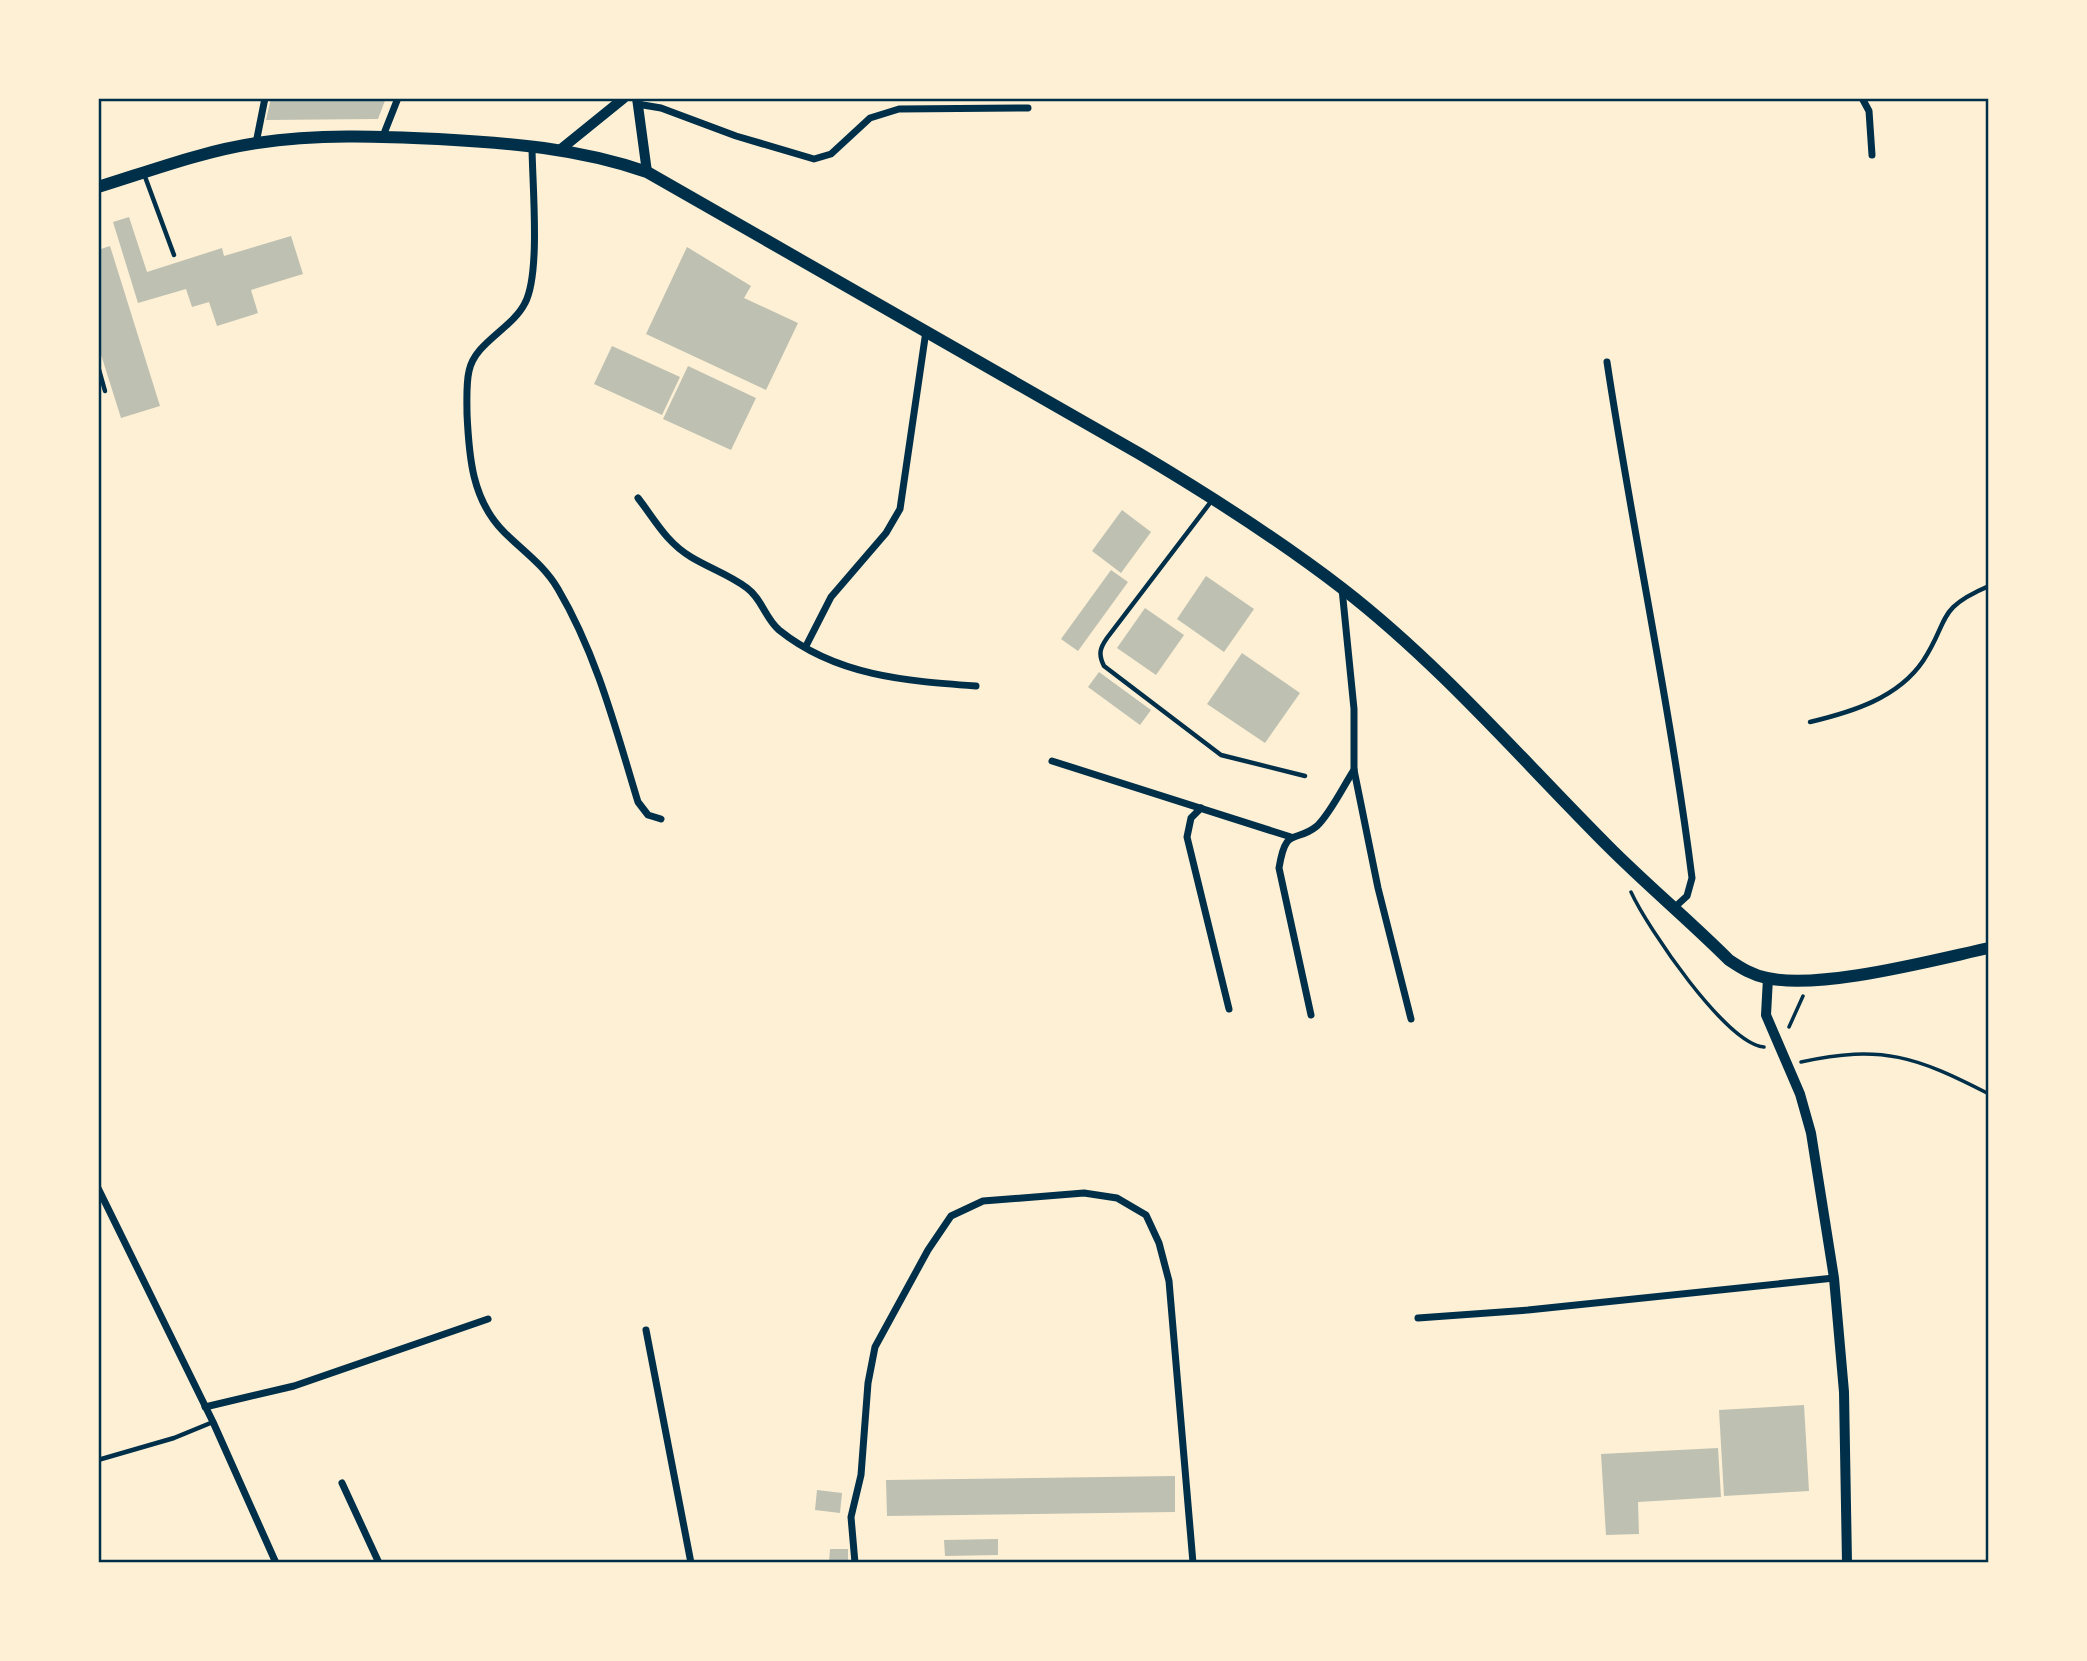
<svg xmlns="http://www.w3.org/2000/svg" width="2087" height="1661" font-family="Raleway,sans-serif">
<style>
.building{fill:#bec0b2}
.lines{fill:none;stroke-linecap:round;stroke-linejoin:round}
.path{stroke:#003049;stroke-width:3.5}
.service{stroke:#003049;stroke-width:4.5}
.minor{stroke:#003049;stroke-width:7}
.tertiary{stroke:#003049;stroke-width:10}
.secondary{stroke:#003049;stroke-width:12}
.neatline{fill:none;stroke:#003049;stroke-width:2.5}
</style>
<rect width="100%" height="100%" fill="#fdf0d5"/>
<!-- building -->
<g class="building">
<polygon points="271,98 386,98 378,119 266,120"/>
<polygon points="129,217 147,272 222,248 224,256 291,236 303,274 251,290 258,313 217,326 209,302 192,307 186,289 138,303 113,222"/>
<polygon points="110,246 160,406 121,418 98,345 98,250"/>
<polygon points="687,247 751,286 744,298 798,323 766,390 646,334"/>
<polygon points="612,346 680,377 662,415 594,384"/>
<polygon points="688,366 756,398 731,450 663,419"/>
<polygon points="1122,510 1151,532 1121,573 1092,551"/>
<polygon points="1111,570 1128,582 1078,651 1061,639"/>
<polygon points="1206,576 1254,609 1224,652 1177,619"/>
<polygon points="1145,608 1184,635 1156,675 1117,648"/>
<polygon points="1242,653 1300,693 1265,743 1207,704"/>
<polygon points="1099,672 1151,710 1140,725 1088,687"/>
<polygon points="1804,1405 1809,1491 1724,1496 1719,1410"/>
<polygon points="1718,1448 1721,1497 1638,1502 1639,1534 1606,1535 1601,1454"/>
<polygon points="1175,1476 1175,1512 887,1516 886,1480"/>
<polygon points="817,1490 842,1493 840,1513 815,1510"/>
<polygon points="998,1539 998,1555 945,1556 944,1540"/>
<polygon points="830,1549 848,1549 848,1563 829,1563"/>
</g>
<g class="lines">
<!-- path -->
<g class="path">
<path d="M 1631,892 C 1647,927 1726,1044 1764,1047"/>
<polyline points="1789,1027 1803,996"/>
<path d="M 1801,1062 C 1882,1044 1917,1057 1989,1094"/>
</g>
<!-- service -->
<g class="service">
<polyline points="144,174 174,255"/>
<polyline points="98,366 105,391"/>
<path d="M 1213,499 L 1107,638 C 1100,648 1098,654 1104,666 L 1221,755 L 1305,776"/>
<path d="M 1810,722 C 1852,712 1898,698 1923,661 C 1950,620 1935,609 1989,586"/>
<polyline points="98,1460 174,1438 213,1422"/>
</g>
<!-- minor -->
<g class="minor">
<polyline points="1862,98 1869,111 1872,155"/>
<polyline points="637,104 661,108 736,136 814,159 831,154 870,118 899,109 1028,108"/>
<polyline points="383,136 398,98"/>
<polyline points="256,143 265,98"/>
<path d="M 532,145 C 532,182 541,273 525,303 C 512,329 475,342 469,371 C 466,384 467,401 467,414 C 469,457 472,500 504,532 C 523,551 544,565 558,589 C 597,655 616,730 638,802 L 648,815 L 661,819"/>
<path d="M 1607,362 C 1633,534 1670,704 1692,878 L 1687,896 L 1675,907"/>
<path d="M 638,498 C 655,520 666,542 691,557 C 709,568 730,575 747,588 C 762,599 765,618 779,630 C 836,676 906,681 976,686"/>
<polyline points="1342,589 1354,709 1354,770 1378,888 1411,1019"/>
<polyline points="806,646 831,597 886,533 900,509 926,331"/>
<polyline points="1052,761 1291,837"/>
<polyline points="1201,808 1191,818 1187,837 1229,1009"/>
<path d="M 1311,1015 L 1279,868 C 1286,825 1295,844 1317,826 C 1330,814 1344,785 1354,770"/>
<polyline points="98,1188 213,1422 276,1563"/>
<polyline points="1418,1318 1528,1310 1834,1278"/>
<polyline points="646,1330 691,1563"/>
<polyline points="205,1407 294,1386 488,1319"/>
<polyline points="342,1483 379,1563"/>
<polyline points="855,1563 851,1517 861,1475 868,1383 875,1347 928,1250 951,1216 983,1201 1084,1193 1117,1198 1146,1215 1159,1243 1169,1281 1193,1563"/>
</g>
<!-- tertiary -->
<g class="tertiary">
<polyline points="637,98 647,172"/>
<polyline points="561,149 624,98"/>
<polyline points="1768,978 1766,1015 1800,1094 1811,1133 1834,1278 1844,1392 1847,1563"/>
</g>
<!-- secondary -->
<path class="secondary" d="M 98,187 C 150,171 203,151 257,143 C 317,134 378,136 438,139 C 510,143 578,148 647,172 L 1140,454 C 1209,495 1278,539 1343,589 C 1441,665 1522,760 1609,847 C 1648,886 1690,921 1729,960 C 1741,968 1752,975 1767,978 C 1821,990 1933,960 1989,948"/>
</g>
<!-- border -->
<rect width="2087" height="1661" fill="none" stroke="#fdf0d5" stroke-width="200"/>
<rect x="100" y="100" width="1887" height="1461" class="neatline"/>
</svg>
